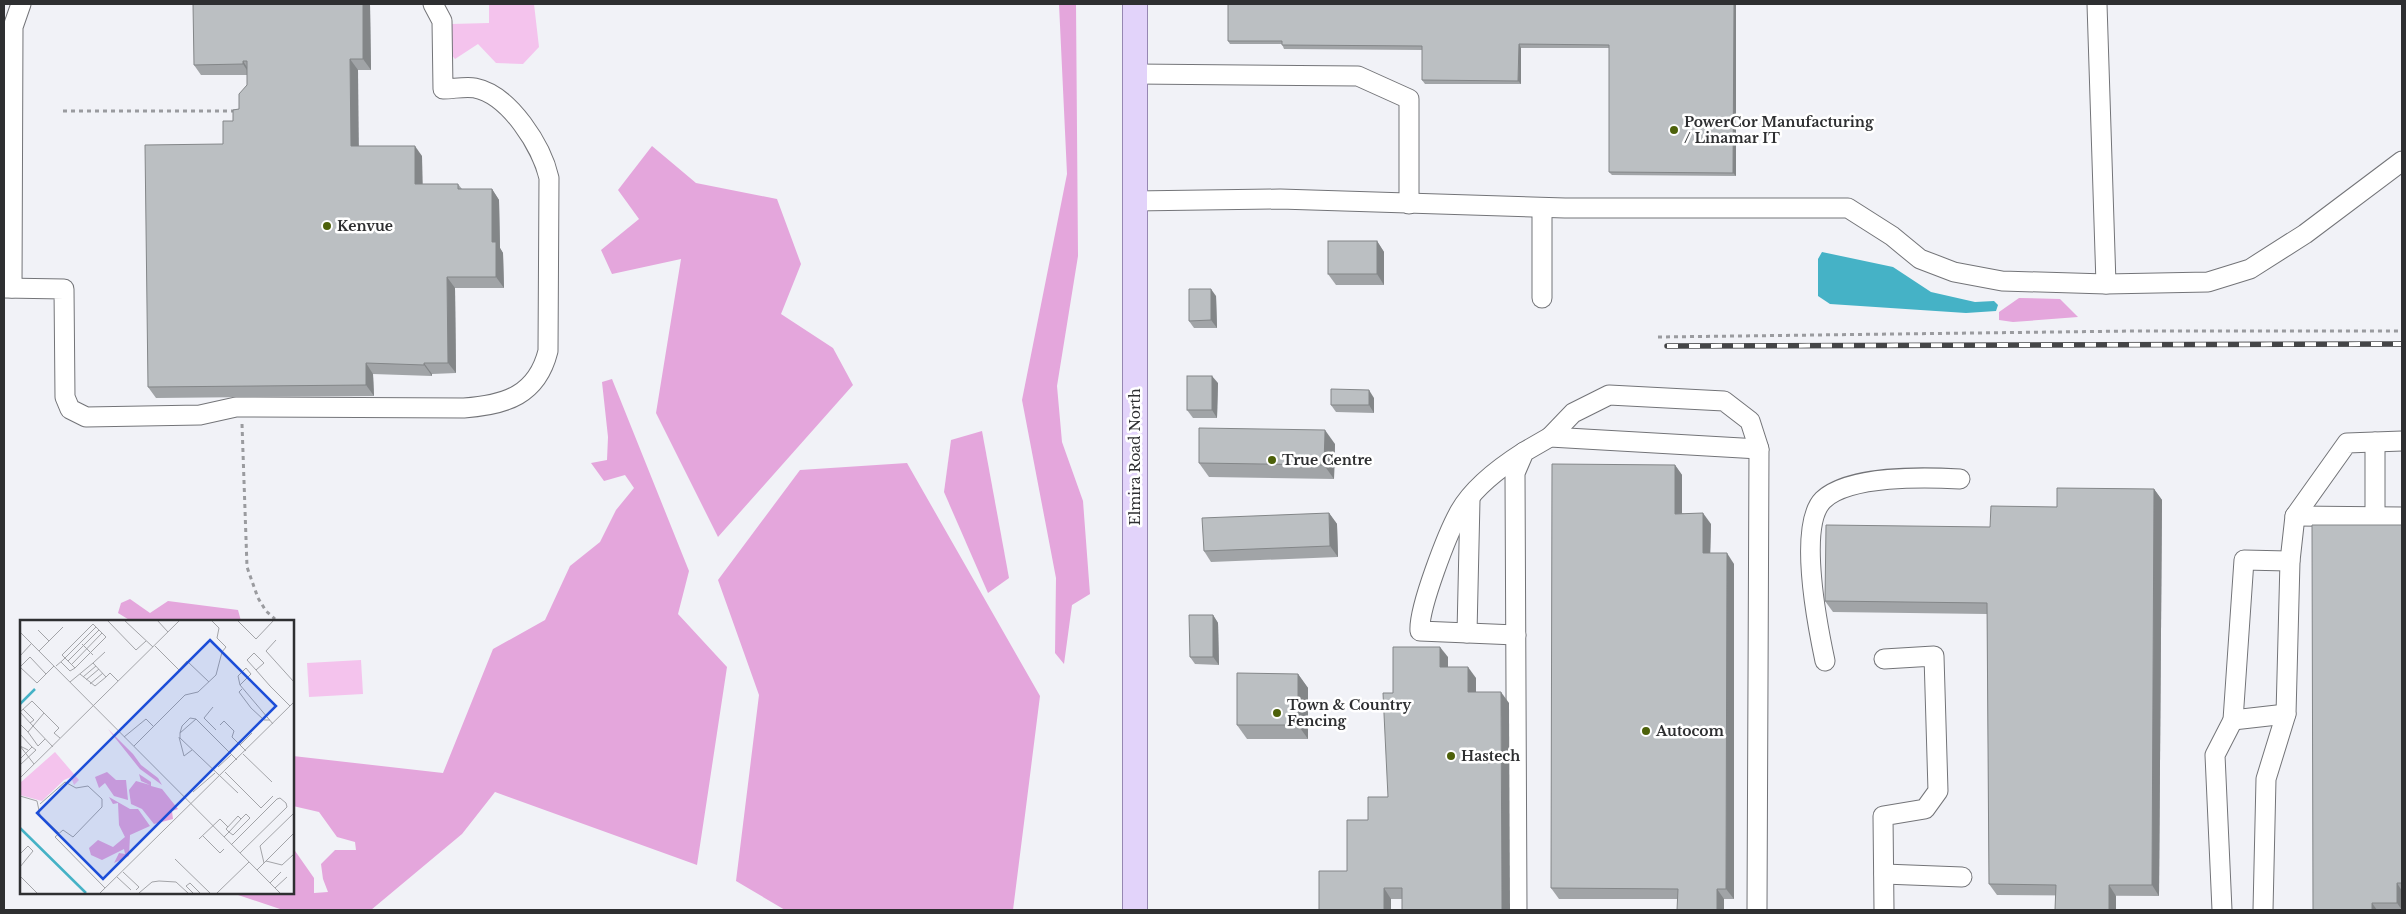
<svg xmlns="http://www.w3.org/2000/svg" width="2406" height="914" font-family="'Libre Baskerville',serif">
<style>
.green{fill:#f4c3ed}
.forest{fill:#e4a6dc}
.water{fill:#45b2c6}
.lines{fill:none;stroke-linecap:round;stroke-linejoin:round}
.minor-casing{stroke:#737478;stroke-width:21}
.major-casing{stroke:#9687b2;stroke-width:26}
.path{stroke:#9a9b9f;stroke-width:3;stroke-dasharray:4 4;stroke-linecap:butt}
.minor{stroke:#fff;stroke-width:19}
.major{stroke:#e2d3fa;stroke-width:24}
.rail-casing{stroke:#444547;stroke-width:5.5}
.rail{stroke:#fff;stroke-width:4;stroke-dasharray:11;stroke-linecap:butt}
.wall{fill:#a1a4a7}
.shaded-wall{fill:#838688}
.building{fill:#bbbfc2;stroke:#838688}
.poi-dot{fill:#4d610a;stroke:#fff;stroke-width:2}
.labels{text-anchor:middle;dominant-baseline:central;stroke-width:5;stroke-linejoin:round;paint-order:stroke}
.poi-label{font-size:14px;font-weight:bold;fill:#2e2f31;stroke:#fff;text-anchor:start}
.street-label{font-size:14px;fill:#2e2f31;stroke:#fff}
.inset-river{fill:none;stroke:#45b2c6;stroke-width:2.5}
.inset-road{fill:none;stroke:#a3a4a8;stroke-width:1}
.view{fill:#1d4ed8;fill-opacity:0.15;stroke:#1d4ed8;stroke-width:2.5}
.inset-edge{fill:none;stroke:#2e2f31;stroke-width:2.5}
</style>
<rect width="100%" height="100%" fill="#f1f2f7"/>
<!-- green -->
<g class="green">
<polygon points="489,4 534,4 539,47 523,64 496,63 478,44 455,59 451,54 451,24 489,23"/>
<polygon points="361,660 363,694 309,697 307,663"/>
</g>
<!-- forest -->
<g class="forest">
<polygon points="1059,4 1076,4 1078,256 1057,386 1062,442 1083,501 1090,594 1072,605 1064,664 1055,653 1056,578 1022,400 1067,174"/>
<polygon points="652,146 696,183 777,199 801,264 781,314 833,348 853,385 718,537 656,413 681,259 612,274 601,250 639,219 618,190"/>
<polygon points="2019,298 2060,299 2078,317 2013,322 1999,320 1999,312"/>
<polygon points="612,379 689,571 678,614 727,667 697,865 495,792 462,834 371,910 283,910 232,893 292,893 293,848 314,878 314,893 328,892 323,879 321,864 335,850 356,850 355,842 337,837 319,812 293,806 293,756 443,773 493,649 545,620 570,566 600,542 616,510 634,488 625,475 604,481 591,463 607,460 608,437 602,382"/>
<polygon points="982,431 1009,578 988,593 944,492 951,440"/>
<polygon points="907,463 1040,696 1013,910 785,910 736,881 759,695 718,580 800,470"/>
<polygon points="130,599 150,613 168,601 238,610 241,621 131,621 118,613 121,603"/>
</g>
<!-- water -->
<polygon class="water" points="1822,252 1893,267 1931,292 1975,302 1994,301 1998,305 1996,311 1966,313 1830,304 1818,296 1818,259"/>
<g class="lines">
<defs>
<g id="minor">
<polyline points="2097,4 2106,284"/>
<polyline points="1135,74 1358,76 1409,99 1409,204"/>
<polyline points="1134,201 1280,199 1565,208 1848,208 1892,236 1920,259 1954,272 2002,281 2106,284 2208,282 2250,269 2305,234 2402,161"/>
<path d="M 4,288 L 64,289 L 65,397 L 70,409 L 86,417 L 200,415 L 236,407 L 464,408 C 506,405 537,395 548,351 L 549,178 C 542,147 510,95 475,88 C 466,86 453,89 443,89 L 442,21 L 433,4"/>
<polyline points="12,288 13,27 21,4"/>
<polyline points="1542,298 1542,208"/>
<polyline points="1550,437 1573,413 1609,395 1724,401 1750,421 1759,449"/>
<polyline points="2375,442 2375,517"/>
<polyline points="2295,516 2402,517"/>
<polyline points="1467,633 1470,500"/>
<path d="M 1516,635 L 1420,631 C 1418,609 1448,532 1460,511 C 1473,488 1502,466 1524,452"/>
<path d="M 1825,661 C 1818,628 1797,526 1823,500 C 1849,475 1926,477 1960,479"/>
<polyline points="2233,720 2286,714"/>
<polyline points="1884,874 1962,877"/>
<polyline points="1517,910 1515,473 1524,452 1550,437 1759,449 1757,910"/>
<polyline points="1884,910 1883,816 1925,809 1938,791 1934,656 1884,659"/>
<polyline points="2222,910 2215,755 2233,720 2244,560 2290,561"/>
<polyline points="2263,910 2266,779 2286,714 2290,561 2295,516 2347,443 2402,441"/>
</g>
<polyline id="major" points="1135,910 1135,4"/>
</defs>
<!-- minor casing -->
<use href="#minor" class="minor-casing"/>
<!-- major casing -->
<use href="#major" class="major-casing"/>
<!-- path -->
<g class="path">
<polyline points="63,111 236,111"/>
<polyline points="1658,337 2132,331 2402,331"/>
<polyline points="242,424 247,567 258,598 266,611 275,619"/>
</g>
<!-- minor -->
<use href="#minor" class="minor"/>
<!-- major -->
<use href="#major" class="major"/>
<defs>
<polyline id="rail" points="1667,346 2402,344"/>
</defs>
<!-- rail casing -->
<use href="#rail" class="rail-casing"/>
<!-- rail -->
<use href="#rail" class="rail"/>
</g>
<!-- wall -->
<g class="wall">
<polygon points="370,4 371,70 358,70 358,146 422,156 422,184 458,184 462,189 492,189 499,200 500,248 503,253 504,288 455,288 456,373 432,374 432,376 373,374 374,396 156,398 148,387 223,144 233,121 239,109 247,85 247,75 201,75 194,65"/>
<polygon points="1228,4 1736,4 1736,176 1612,175 1609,172 1609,48 1521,48 1521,84 1425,84 1422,80 1422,50 1284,49 1282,44 1230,44 1228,41"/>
<polygon points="1377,241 1384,252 1384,285 1336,285 1328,274"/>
<polygon points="1216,296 1217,328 1194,328 1189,321"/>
<polygon points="1218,383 1217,418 1193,418 1187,410"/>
<polygon points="1374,398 1374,413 1336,412 1331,405"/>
<polygon points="1335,444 1334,479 1209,477 1199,463"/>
<polygon points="1675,465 1682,475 1682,513 1711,524 1710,553 1734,564 1734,899 1724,899 1724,910 1678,910 1678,899 1559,899 1551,888"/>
<polygon points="2154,489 2162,500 2159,896 1997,895 1989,884 1987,614 1833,612 1825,601 1990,527 2057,507"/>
<polygon points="1329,513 1337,524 1338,557 1211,562 1204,551"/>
<polygon points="2402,525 2402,910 2313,910"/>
<polygon points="1213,615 1218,623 1219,665 1195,664 1190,657"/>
<polygon points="1448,657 1448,667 1476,678 1476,692 1509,703 1402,899 1391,899 1391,910 1319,910 1347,871 1368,820 1388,797 1393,693"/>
<polygon points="1298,674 1308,688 1308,739 1247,739 1237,725"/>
</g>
<!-- shaded-wall -->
<g class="shaded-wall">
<polygon points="363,4 370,4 371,70 363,59"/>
<polygon points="1734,4 1736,4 1736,176 1733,173"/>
<polygon points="1519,44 1521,48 1521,84 1518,81"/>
<polygon points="350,59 358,70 359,157 351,146"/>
<polygon points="243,61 250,72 250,75 243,64"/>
<polygon points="415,146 422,156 423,195 415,184"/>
<polygon points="492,189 499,200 500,248 503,253 504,288 496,277 492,242"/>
<polygon points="1377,241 1384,252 1384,285 1377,274"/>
<polygon points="447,277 455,288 456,373 448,363"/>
<polygon points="1211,289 1216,296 1217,328 1211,320"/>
<polygon points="366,363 373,374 374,396 366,385"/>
<polygon points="424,363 432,374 432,376 424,365"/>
<polygon points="1212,376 1218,383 1217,418 1212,410"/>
<polygon points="1369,390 1374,398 1374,413 1369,405"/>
<polygon points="1325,430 1335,444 1334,479 1324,465"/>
<polygon points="1675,465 1682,475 1682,524 1675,514"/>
<polygon points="2154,489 2162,500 2159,896 2152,885"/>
<polygon points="1329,513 1337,524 1338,557 1330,546"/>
<polygon points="1703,513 1711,524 1710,563 1703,553"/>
<polygon points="1727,553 1734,564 1734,899 1726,889"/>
<polygon points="1213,615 1218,623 1219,665 1213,657"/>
<polygon points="1440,647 1448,657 1448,678 1440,667"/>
<polygon points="1468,667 1476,678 1476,703 1468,692"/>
<polygon points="1298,674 1308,688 1308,739 1298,725"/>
<polygon points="1501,692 1509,703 1510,910 1502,910"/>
<polygon points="2397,883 2402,891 2402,910 2397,903"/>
<polygon points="2109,885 2116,896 2116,910 2109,910"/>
<polygon points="1384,888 1391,899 1391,910 1384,910"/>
<polygon points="1717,889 1724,899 1724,910 1717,910"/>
<polygon points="2372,903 2377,910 2372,910"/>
</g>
<!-- building -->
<g class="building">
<polygon points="193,4 363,4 363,59 350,59 351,146 415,146 415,184 458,184 458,189 492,189 492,242 496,242 496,277 447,277 448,363 424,363 424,365 366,363 366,385 148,387 145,145 223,144 223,121 233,121 233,110 239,109 239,94 247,85 247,61 243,61 243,64 194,65"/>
<polygon points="1228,4 1734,4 1733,173 1609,172 1609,45 1519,44 1518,81 1422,80 1422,46 1282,45 1282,41 1228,41"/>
<rect x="1328" y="241" width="49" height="33"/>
<polygon points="1189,289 1211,289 1211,320 1189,321"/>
<rect x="1187" y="376" width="25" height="34"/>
<polygon points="1331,389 1369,390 1369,405 1331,405"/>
<polygon points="1199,428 1325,430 1324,465 1199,463"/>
<polygon points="1552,464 1675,465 1675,514 1703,513 1703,553 1727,553 1726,889 1717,889 1717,910 1677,910 1678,889 1551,888"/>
<polygon points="2057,488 2154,489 2152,885 2109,885 2109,910 2055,910 2056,885 1989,884 1987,603 1825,601 1826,525 1990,527 1991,506 2057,507"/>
<polygon points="1329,513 1330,546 1204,551 1202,518"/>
<polygon points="2312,525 2402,525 2402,883 2397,883 2397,903 2372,903 2372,910 2313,910"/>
<polygon points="1189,615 1213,615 1213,657 1190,657"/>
<polygon points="1393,647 1440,647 1440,667 1468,667 1468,692 1501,692 1502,910 1402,910 1402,888 1384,888 1384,910 1319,910 1319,871 1347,871 1347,820 1368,820 1368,797 1388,797 1383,693 1393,693"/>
<polygon points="1237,673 1298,674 1298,725 1237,725"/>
</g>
<!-- markers -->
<g class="poi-dot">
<circle cx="1674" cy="130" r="5"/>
<circle cx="327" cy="226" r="5"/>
<circle cx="1272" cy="460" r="5"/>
<circle cx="1277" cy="713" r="5"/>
<circle cx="1646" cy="731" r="5"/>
<circle cx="1451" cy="756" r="5"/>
</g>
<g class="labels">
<!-- poi labels -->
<g class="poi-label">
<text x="1684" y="122">PowerCor Manufacturing<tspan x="1684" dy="16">/ Linamar IT</tspan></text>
<text x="337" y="226">Kenvue</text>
<text x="1282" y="460">True Centre</text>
<text x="1287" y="705">Town &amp; Country<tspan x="1287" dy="16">Fencing</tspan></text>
<text x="1656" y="731">Autocom</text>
<text x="1461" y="756">Hastech</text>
</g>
<!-- street labels -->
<g class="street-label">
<text transform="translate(1135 457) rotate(-90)">Elmira Road North</text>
</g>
</g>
<!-- overview -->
<g transform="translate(20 620)">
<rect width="274" height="274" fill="#f1f2f7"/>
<path d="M 35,132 L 59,160 L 54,165 L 51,157 L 44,160 L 22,181 L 0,175 L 0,163 Z" fill="#f4c3ed"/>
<path d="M 88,109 L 113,134 L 121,145 L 138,158 L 142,165 L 120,149 ZM 87,152 L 96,160 L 106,160 L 108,180 L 94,176 L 85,163 L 79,168 L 75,157 ZM 119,154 L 131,162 L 131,166 L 142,169 L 158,189 L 152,191 L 153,199 L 134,204 L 122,189 L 111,184 L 109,170 L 116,161 L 130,165 L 121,161 ZM 89,177 L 110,189 L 118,189 L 130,206 L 110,215 L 109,236 L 94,243 L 99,233 L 105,234 L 104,229 L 82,240 L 71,235 L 69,228 L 78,220 L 93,227 L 105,217 L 99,205 L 98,183 L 93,184 Z" fill="#e4a6dc"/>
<path class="inset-river" d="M 0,84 L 15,69M 0,208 L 66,273"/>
<path class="inset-road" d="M 87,0 L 116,30 L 126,21M 104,0 L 133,27M 137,0 L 148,12M 217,0 L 236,19 L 254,0M 18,10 L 29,21M 0,12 L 260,273M 256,20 L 246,31 L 274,62M 62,24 L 73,35M 135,26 L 159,50 L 167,41 L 189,62M 19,31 L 43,7M 0,36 L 11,24M 45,38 L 42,35 L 73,4 L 86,17 L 55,48M 45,38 L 76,7M 48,41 L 79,10M 73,43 L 85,32M 52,44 L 82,13M 36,46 L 43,40 L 45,38 L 55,48 L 50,51 L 41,42M 0,47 L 17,63 L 34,46M 0,47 L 10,37 L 26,54M 236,50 L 244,43 L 234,33 L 227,40 L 236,50 L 250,66 L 270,86M 60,54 L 75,66 L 86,57M 63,57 L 76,46M 66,60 L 79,49M 50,62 L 73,43 L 86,57 L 90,53 L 98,61M 70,64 L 83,53M 220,65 L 231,54 L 226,48 L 218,56 L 220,65 L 253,104M 222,69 L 219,72 L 231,88 L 244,100 L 250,100M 193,87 L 184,98 L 196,110M 3,89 L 14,100 L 10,103M 0,92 L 12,81 L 39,108 L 34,113 L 40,118M 0,92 L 13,106 L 8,112 L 0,104M 24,93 L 13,106 L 33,127M 200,105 L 204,101 L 214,111 L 212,117 L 226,131M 8,112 L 18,126 L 25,119M 160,113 L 162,106 L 170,98 L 176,99M 0,114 L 12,127 L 0,139M 104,117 L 126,99 L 133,106M 159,117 L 164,136 L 172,130M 220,125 L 232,113M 114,126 L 165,75 L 178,72 L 196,55 L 202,32 L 206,27 L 197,18 L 199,8 L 191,0M 8,130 L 0,126 L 14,144M 223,134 L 252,162M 217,140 L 176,99 L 160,113 L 160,118 L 218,173M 0,145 L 16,130 L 12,127M 198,147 L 211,135M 205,152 L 241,188 L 253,176M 0,158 L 160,0M 173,172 L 195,153M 0,176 L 17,181 L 20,195 L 39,213M 20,184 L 45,162 L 56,168 L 68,166 L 82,179 L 82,187 L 53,217 L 43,210 L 35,217 L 85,268M 183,216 L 200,233 L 204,229M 204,217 L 209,212 L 221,199 L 226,194 L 230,198 L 213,215 L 209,212 L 206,209 L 218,196 L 221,199M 179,219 L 200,199 L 208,207M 211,225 L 257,179 L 260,178 L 266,183 L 267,187 L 220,233M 0,234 L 8,226 L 13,231 L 0,247M 155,239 L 190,273M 246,241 L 262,245 L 274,234M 244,243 L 240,226 L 274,193M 237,250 L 274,213M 103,252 L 119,267 L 116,270M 0,256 L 17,273M 97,257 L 111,270M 250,263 L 261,252M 255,268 L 267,257M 80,273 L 274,82M 119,273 L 132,262 L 139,261 L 156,262 L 168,273M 173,273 L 166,266 L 170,263 L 180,273M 197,273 L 229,242"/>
<path class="view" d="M 190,20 L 256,86 L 83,259 L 17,193 Z"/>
<rect width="274" height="274" class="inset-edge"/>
</g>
<!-- border -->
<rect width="2406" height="914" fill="none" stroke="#2e2f31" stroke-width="10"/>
</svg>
